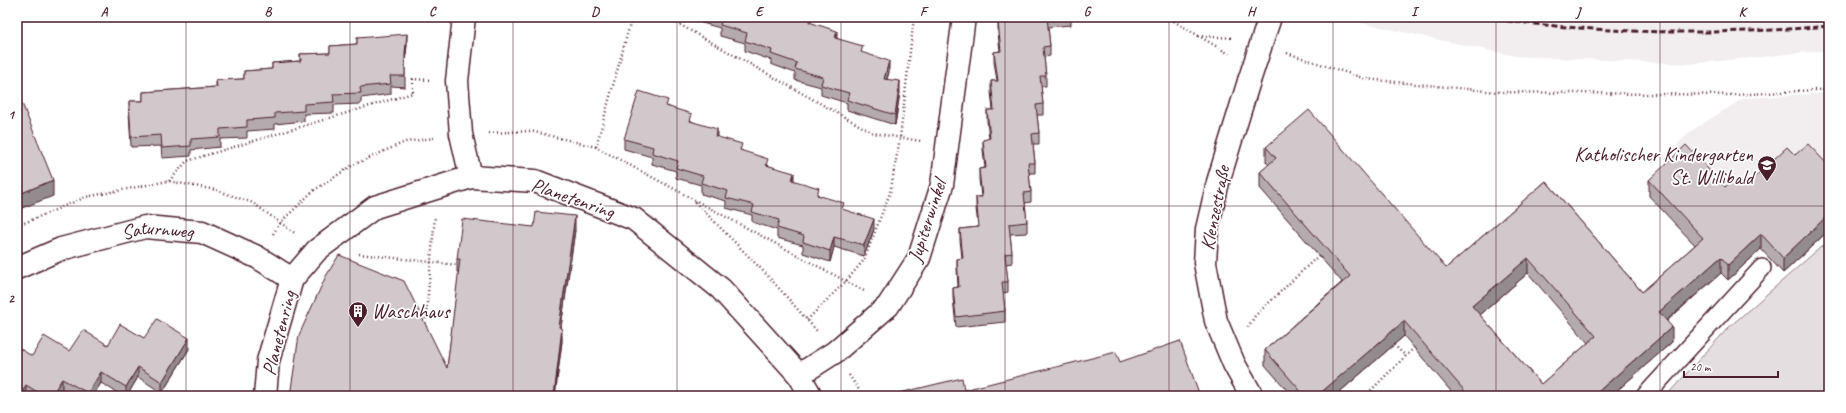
<svg xmlns="http://www.w3.org/2000/svg" width="1846" height="413" font-family="Caveat,sans-serif">
<style>
.built{fill:#f2eeef}
.green{fill:#e5dee0;stroke:#987e86}
.lines{fill:none;stroke-linecap:round;stroke-linejoin:round}
.lane-casing{stroke:#4a1f2b;stroke-width:20}
.street-casing{stroke:#4a1f2b;stroke-width:25}
.path{stroke:#4a1f2b;stroke-width:2.5;stroke-dasharray:1 3;stroke-linecap:butt}
.lane{stroke:#fff;stroke-width:17}
.street{stroke:#fff;stroke-width:22}
.rail{stroke:#4a1f2b;stroke-width:3;stroke-dasharray:6 3;stroke-linecap:butt}
.street-bridge-casing{stroke:#4a1f2b;stroke-width:25;stroke-linecap:butt}
.street-bridge{stroke:#fff;stroke-width:22}
.wall{fill:#b5abaf;stroke:#4a1f2b;fill-rule:evenodd}
.shaded-wall{fill:#938b8e;stroke:#4a1f2b}
.building{fill:#d2c7cb;stroke:#4a1f2b;fill-rule:evenodd}
.grid{fill:none;stroke:#4a1f2b;stroke-width:1;stroke-opacity:0.55}
.labels{text-anchor:middle;dominant-baseline:central;stroke-width:3.5;stroke-linejoin:round;paint-order:stroke}
.poi-label{font-size:20px;fill:#4a1f2b;stroke:#fff;text-anchor:end}
.street-label{font-size:20px;fill:#4a1f2b;stroke:#fff}
.neatline{fill:none;stroke:#4a1f2b;stroke-width:1.5}
.grid-label{font-size:13px;text-anchor:middle;font-weight:bold;fill:#4a1f2b}
</style>
<rect width="100%" height="100%" fill="#fff"/>
<filter id="ink" filterUnits="userSpaceOnUse"><feTurbulence type="fractalNoise" baseFrequency=".025" numOctaves="2"/><feDisplacementMap in="SourceGraphic" scale="8" xChannelSelector="R" yChannelSelector="G"/><feConvolveMatrix kernelMatrix="1 2 1 2 8 2 1 2 1" color-interpolation-filters="sRGB"/></filter>
<g filter="url(#ink)">
<!-- built -->
<g class="built">
<polygon points="1333,17 1829,17 1829,50 1689,64 1515,56"/>
<polygon points="1829,93 1829,236 1826,233 1783,273 1764,253 1725,203 1674,148 1688,133 1744,98"/>
</g>
<!-- green -->
<polygon class="green" points="1829,240 1829,396 1666,396 1728,328"/>
<g class="lines">
<defs>
<polyline id="lane" points="1645,396 1762,268"/>
<g id="street">
<polyline points="464,17 457,81 461,134 471,177"/>
<polyline points="1249,81 1218,182 1207,229 1205,263 1216,321 1234,364 1252,396"/>
<path id="s1" d="M 17,268 L 61,249 L 145,227 L 202,232 L 257,257 L 292,279"/>
<polyline points="799,375 835,352 888,306 919,258 942,185 964,17"/>
<polyline points="265,396 268,361 292,279 317,250 375,207 471,177 535,181 634,219 721,289 799,375 811,396"/>
</g>
</defs>
<!-- lane casing -->
<use href="#lane" class="lane-casing"/>
<!-- street casing -->
<use href="#street" class="street-casing"/>
<!-- path -->
<g class="path">
<polyline points="666,17 873,133 921,141"/>
<polyline points="1167,17 1229,54"/>
<polyline points="1198,36 1234,38"/>
<polyline points="1287,53 1366,79 1497,92 1734,95 1829,89"/>
<polyline points="489,133 531,131 596,147 864,291"/>
<polyline points="596,147 632,17"/>
<polyline points="169,181 187,161 413,93 413,79 431,80"/>
<polyline points="695,202 768,276 817,331"/>
<polyline points="17,226 86,197 168,181 216,190 253,203 296,234"/>
<polyline points="273,234 281,222 313,191 353,165 405,142 434,138"/>
<polyline points="359,254 458,265"/>
<polyline points="807,320 847,280 864,260 890,193 900,138 914,17"/>
<polyline points="425,327 435,216"/>
<polyline points="1248,327 1255,316 1319,255"/>
<polyline points="1394,345 1406,356"/>
<polyline points="849,375 863,396"/>
<polyline points="1365,396 1416,346"/>
</g>
<!-- lane -->
<use href="#lane" class="lane"/>
<!-- street -->
<use href="#street" class="street"/>
<!-- rail -->
<path class="rail" d="M 1480,17 C 1595,34 1714,36 1829,26"/>
<defs>
<polyline id="street-bridge" points="1249,81 1270,17"/>
</defs>
<!-- street-bridge casing -->
<use href="#street-bridge" class="street-bridge-casing"/>
<!-- street-bridge -->
<use href="#street-bridge" class="street-bridge"/>
</g>
<!-- wall -->
<g class="wall">
<polygon points="695,17 811,17 811,23 863,53 889,72 887,79 900,92 895,125 847,110 847,103 821,95 821,87 795,80 795,73 771,64 771,60 745,51 745,43 720,36 720,28 695,21"/>
<polygon points="1004,17 1071,17 1071,25 1048,27 1050,46 1050,56 1044,57 1046,76 1046,86 1041,86 1043,104 1043,115 1037,115 1039,133 1039,144 1033,144 1035,163 1035,173 1029,173 1031,192 1031,202 1025,203 1027,222 1027,233 1010,234 1012,253 1012,263 1006,264 1008,282 1008,292 1003,293 1005,311 1005,322 956,327 953,298 953,288 958,287 957,269 957,259 962,258 960,240 960,229 978,227 976,208 976,197 981,197 979,179 979,169 985,168 983,150 983,140 989,139 987,121 987,110 993,110 991,92 991,81 997,81 994,62 994,52 1000,51 998,33 998,22 1004,22"/>
<polygon points="357,38 407,45 405,61 405,87 391,86 391,94 361,98 361,104 334,105 334,113 304,114 304,121 275,124 275,129 247,131 247,138 220,139 220,147 191,150 191,156 162,158 161,146 131,147 129,112 129,101 143,101 143,92 216,87 216,80 244,79 244,71 272,69 272,63 300,61 300,54 330,53 330,46 357,44"/>
<polygon points="668,106 717,137 768,165 844,210 874,229 864,256 834,247 830,262 803,253 803,245 777,238 777,230 752,222 752,215 726,208 726,201 701,194 701,185 676,178 676,171 652,164 652,157 624,149 624,139"/>
<path d="M 1266,147 L 1446,268 L 1546,181 L 1642,292 L 1695,245 L 1649,196 L 1649,180 L 1725,187 L 1743,188 L 1795,155 L 1829,166 L 1829,236 L 1826,233 L 1783,273 L 1761,249 L 1728,280 L 1721,273 L 1667,321 L 1672,342 L 1611,396 L 1455,396 L 1404,336 L 1335,396 L 1292,396 L 1265,365 L 1265,350 L 1342,282 L 1260,188 L 1260,172 L 1269,165 L 1266,162 ZM 1528,273 L 1588,343 L 1541,384 L 1480,315 Z"/>
<polygon points="534,227 575,230 561,327 562,341 555,396 290,396 447,368 459,273 457,272 457,259"/>
<polygon points="144,338 189,349 162,393 138,377 127,396 123,396 101,383 93,396 73,396 62,390 58,396 17,396 32,356 69,351"/>
</g>
<!-- shaded-wall -->
<g class="shaded-wall">
<polygon points="837,31 837,41 835,38"/>
<polygon points="407,34 407,45 405,63 405,53"/>
<polygon points="889,61 889,72 884,89 884,79"/>
<polygon points="900,81 900,92 895,125 895,115"/>
<polygon points="717,129 717,139 715,136"/>
<polygon points="794,173 794,183 792,180"/>
<polygon points="53,180 53,196 17,210 17,195"/>
<polygon points="575,216 575,230 559,341 559,327"/>
<polygon points="1826,217 1826,233 1783,273 1783,258"/>
<polygon points="874,219 874,229 864,256 864,245"/>
<polygon points="1761,234 1761,249 1728,280 1728,265"/>
<polygon points="834,237 834,247 830,262 830,251"/>
<polygon points="1721,257 1721,273 1659,327 1659,312"/>
<polygon points="1528,258 1528,273 1472,322 1472,306"/>
<polygon points="1404,321 1404,336 1335,396 1317,396"/>
<polygon points="1672,327 1672,342 1611,396 1593,396"/>
<polygon points="562,328 562,341 555,396 554,396"/>
<polygon points="189,338 189,349 162,393 162,382"/>
<polygon points="138,367 138,377 127,396 126,396 126,387"/>
<polygon points="101,372 101,383 93,396 88,396 88,393"/>
<polygon points="62,379 62,390 58,396 51,396"/>
<polygon points="26,385 26,396 20,396"/>
<polygon points="1199,393 1199,396 1190,396"/>
</g>
<!-- building -->
<g class="building">
<polygon points="717,17 810,17 809,22 837,31 835,38 863,46 861,52 889,61 884,79 900,81 895,115 847,100 849,93 821,85 823,77 795,69 797,63 771,54 772,50 745,41 747,33 720,25 722,19"/>
<polygon points="1005,17 1049,17 1047,17 1050,46 1043,47 1046,76 1040,76 1043,104 1036,105 1039,133 1032,134 1035,163 1028,163 1031,192 1024,193 1027,222 1009,224 1012,253 1005,254 1008,282 1002,282 1005,311 956,317 953,288 959,287 957,259 963,258 960,229 979,227 976,197 982,197 979,169 986,168 983,140 990,138 987,110 994,110 991,81 998,81 994,52 1001,51 998,22 1005,21"/>
<polygon points="407,34 405,53 405,76 390,76 391,84 360,87 361,93 333,94 334,102 304,104 304,111 275,113 275,118 247,120 247,127 220,129 220,137 191,139 191,146 162,148 161,135 131,137 129,101 143,101 143,92 217,87 216,80 244,79 244,71 272,69 272,63 301,61 300,54 330,53 330,46 357,44 357,38"/>
<polygon points="17,91 53,180 17,195"/>
<polygon points="639,91 668,100 666,106 692,114 690,121 717,129 715,136 742,144 740,150 768,159 766,165 794,173 792,180 819,188 817,195 844,203 842,209 874,219 864,245 834,237 830,251 803,242 804,236 777,228 779,220 752,212 754,205 726,198 728,191 701,183 703,176 676,168 678,161 652,153 653,147 624,139"/>
<path d="M 1309,110 L 1446,268 L 1546,181 L 1642,292 L 1703,238 L 1649,180 L 1686,145 L 1725,187 L 1734,179 L 1743,188 L 1787,147 L 1795,155 L 1808,144 L 1829,166 L 1829,220 L 1826,217 L 1783,258 L 1761,234 L 1728,265 L 1721,257 L 1659,312 L 1672,327 L 1593,396 L 1469,396 L 1404,321 L 1317,396 L 1305,396 L 1265,350 L 1350,276 L 1260,172 L 1276,158 L 1266,147 ZM 1528,258 L 1596,336 L 1541,384 L 1472,306 Z"/>
<polygon points="536,212 575,216 559,327 562,328 554,396 290,396 299,335 326,276 339,255 404,281 447,368 460,259 457,259 462,219 534,227"/>
<polygon points="157,319 189,338 162,382 138,367 126,387 101,372 88,393 62,379 51,396 44,396 26,385 20,396 17,396 17,347 32,356 44,336 69,351 83,330 108,345 120,324 144,338"/>
<polygon points="1180,341 1199,393 1190,396 895,396 895,394 962,378 964,390 1116,352 1120,362"/>
</g>
</g>
<!-- grid -->
<path class="grid" d="M 186,17 L 186,396M 350,17 L 350,396M 513,17 L 513,396M 677,17 L 677,396M 841,17 L 841,396M 1005,17 L 1005,396M 1169,17 L 1169,396M 1333,17 L 1333,396M 1496,17 L 1496,396M 1660,17 L 1660,396M 17,206 L 1829,206"/>
<!-- icons -->
<defs>
<symbol id="school-pin" viewBox="-11 -11 22 30"><path d="M0 17L-7.5 6A9.5 9.5 0 1 1 7.5 6Z" fill="#4a1f2b" stroke="#fff"/><path d="M0-5L7-2L0 1L-7-2ZM-4 1L0 2.5L4 1V4Q0 6-4 4Z" fill="#fff"/></symbol>
<symbol id="building-pin" viewBox="-11 -11 22 30"><path d="M0 17L-7.5 6A9.5 9.5 0 1 1 7.5 6Z" fill="#4a1f2b" stroke="#fff"/><path d="M-4-6H4V6H1V3H-1V6H-4ZM-2.5-4.3h1.7v1.8h-1.7ZM.8-4.3h1.7v1.8H.8ZM-2.5-1h1.7V.8h-1.7ZM.8-1h1.7V.8H.8Z" fill="#fff"/></symbol>
</defs>
<g fill-rule="evenodd">
<use href="#school-pin" x="1756" y="154" width="22" height="30"/>
<use href="#building-pin" x="347" y="300" width="22" height="30"/>
</g>
<g class="labels">
<!-- poi labels -->
<g class="poi-label">
<text x="1753" y="154">Katholischer Kindergarten<tspan x="1753" dy="23">St. Willibald</tspan></text>
<text x="372" y="311" text-anchor="start">Waschhaus</text>
</g>
<!-- street labels -->
<g class="street-label">
<text transform="translate(573 198) rotate(19)">Planetenring</text>
<text transform="translate(1215 208) rotate(-79)">Klenzestraße</text>
<text transform="translate(927 221) rotate(-72)">Jupiterwinkel</text>
<text stroke="none"><textPath href="#s1" startOffset="147">Saturnweg</textPath></text>
<text transform="translate(279 333) rotate(-76)">Planetenring</text>
</g>
</g>
<!-- margin -->
<rect width="1846" height="413" fill="none" stroke="#fff" stroke-width="44"/>
<!-- scale -->
<path d="M1684 371v6h94v-6" fill="none" stroke="#4a1f2b" stroke-width="2"/>
<text x="1690" y="371" font-size="12" fill="#4a1f2b" stroke="#ffffff" stroke-width="3" paint-order="stroke">20 m</text>
<rect x="22" y="22" width="1802" height="369" class="neatline"/>
<g class="grid-label">
<text x="104" y="16">A</text>
<text x="268" y="16">B</text>
<text x="432" y="16">C</text>
<text x="595" y="16">D</text>
<text x="759" y="16">E</text>
<text x="923" y="16">F</text>
<text x="1087" y="16">G</text>
<text x="1251" y="16">H</text>
<text x="1414" y="16">I</text>
<text x="1578" y="16">J</text>
<text x="1742" y="16">K</text>
<text x="11" y="119">1</text>
<text x="11" y="303">2</text>
</g>
</svg>
